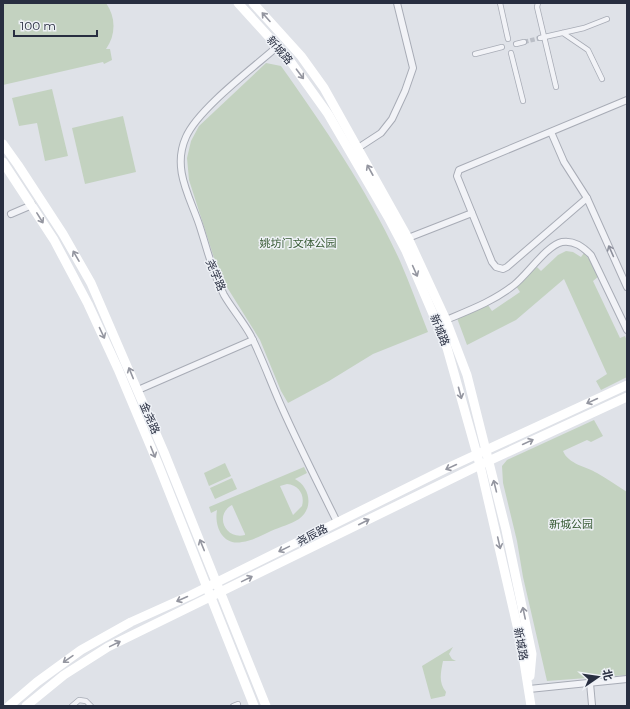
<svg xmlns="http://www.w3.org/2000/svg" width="630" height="709" font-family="Montserrat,'Noto Sans SC',sans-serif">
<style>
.green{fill:#c3d2c0;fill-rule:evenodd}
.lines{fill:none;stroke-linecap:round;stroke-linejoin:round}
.pedestrian-tunnel{stroke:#babec6;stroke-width:4.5;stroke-dasharray:4.5 2;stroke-linecap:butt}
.pedestrian-casing{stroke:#a8acb6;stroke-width:6}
.minor-casing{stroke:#a8acb6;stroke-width:8}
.pedestrian{stroke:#f2f3f7;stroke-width:4.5}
.minor{stroke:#f2f3f7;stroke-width:6}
.secondary{stroke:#fff;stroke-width:9}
.oneway{stroke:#9496a0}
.oneway2{stroke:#8d909c}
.labels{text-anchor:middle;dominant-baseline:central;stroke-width:3;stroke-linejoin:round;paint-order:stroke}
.street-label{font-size:11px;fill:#282e40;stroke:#eef1f6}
.park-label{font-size:11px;fill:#385b35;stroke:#eef1f6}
</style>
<rect width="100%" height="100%" fill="#dfe2e8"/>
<!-- green -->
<g class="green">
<path d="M 3,3 L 106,3 C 116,17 116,35 106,49 L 110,49 L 112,60 L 104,64 L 103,62 L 3,85 Z"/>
<path d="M 266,63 L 281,66 C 325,128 368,191 400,261 C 410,284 419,309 428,332 L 373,354 L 329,381 L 288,403 L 281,391 L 260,340 L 225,284 L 215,261 L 189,180 L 187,158 L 191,141 L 199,126 Z"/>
<polygon points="52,89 68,156 45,161 37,123 19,126 12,98"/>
<polygon points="123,116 136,172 85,184 72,128"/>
<polygon points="566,251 573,252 581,257 584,253 589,259 599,276 593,281 620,338 625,336 627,341 627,377 601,390 596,381 607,374 564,279 516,320 467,345 457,318 488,305 492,311 520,292 516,286 537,267 541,271 558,255"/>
<path d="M 594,420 L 603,436 L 591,442 L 587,440 L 563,451 C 568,464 587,467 597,473 C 608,479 617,486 627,492 L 627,675 L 547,681 L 523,577 L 517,541 L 503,483 L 502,466 L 507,460 Z"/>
<polygon points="225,463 231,476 209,486 204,473"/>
<path d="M 304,467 L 307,473 L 295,479 C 310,487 314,508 299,519 C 291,524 280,527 271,531 C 262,535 252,541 242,542 C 223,546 214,527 217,510 L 211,513 L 209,507 ZM 287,484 C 299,485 305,495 302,506 L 293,515 L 280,486 ZM 232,505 L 245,534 L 245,535 C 225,540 214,515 232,505 Z"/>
<polygon points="232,478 237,489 215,499 210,488"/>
<path d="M 453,647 L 449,654 L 452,659 L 456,661 L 443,661 C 441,672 438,682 446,692 L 445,696 L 431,699 L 422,666 Z"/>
</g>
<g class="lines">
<!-- pedestrian-tunnel -->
<polyline class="pedestrian-tunnel" points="524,42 540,38"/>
<defs>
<g id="pedestrian">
<polyline points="500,3 508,39"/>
<polyline points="538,3 537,7 556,87"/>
<polyline points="563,33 588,50 602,79"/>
<polyline points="540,38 584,28 607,19"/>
<polyline points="516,44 524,42"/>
<polyline points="511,53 523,101"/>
<polyline points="475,54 502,47"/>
<polyline points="72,706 79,700 86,701 91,706"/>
<polyline points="233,706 238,704"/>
</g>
<g id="minor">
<path d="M 278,46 C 253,68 198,109 186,137 C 172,168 189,195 199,224 C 207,248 212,272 224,295 C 232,309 243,321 251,336 C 263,360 272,386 283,410 C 300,448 319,485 337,522"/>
<polyline points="551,132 564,162 587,198 627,287"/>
<polyline points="358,148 381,133 392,119 405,91 413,68 397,3"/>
<polyline points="472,213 492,262 496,267 503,269 507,267 587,198"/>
<polyline points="11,214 32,205"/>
<polyline points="408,238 472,213 457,176 459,170 627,100"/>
<path d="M 446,320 C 470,310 494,301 514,285 C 527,275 547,245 562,242 C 574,240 583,247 591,255 L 627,330"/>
<polyline points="138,390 253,340"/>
<polyline points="590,683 592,705"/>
<polyline points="529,689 627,679"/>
</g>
</defs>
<!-- pedestrian casing -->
<use href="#pedestrian" class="pedestrian-casing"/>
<!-- minor casing -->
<use href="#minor" class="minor-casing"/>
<!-- pedestrian -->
<use href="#pedestrian" class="pedestrian"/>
<!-- minor -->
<use href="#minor" class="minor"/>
<!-- secondary -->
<g class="secondary">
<polyline points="238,3 288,58 328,114 388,217 406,251 436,321 447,348 480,465 521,643 531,706"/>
<polyline points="253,3 301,56 324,88 408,238 446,320 467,375 506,530 532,654 530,676"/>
<polyline points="3,144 18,165 63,234 91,283 164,452 266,706"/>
<polyline points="3,162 54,240 88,304 118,369 158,464 254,706"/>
<polyline points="9,706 37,682 81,650 131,622 191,595 445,469 627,385"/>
<polyline points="26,706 64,675 108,647 480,465 627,397"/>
</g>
</g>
<!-- one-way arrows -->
<defs><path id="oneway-shaft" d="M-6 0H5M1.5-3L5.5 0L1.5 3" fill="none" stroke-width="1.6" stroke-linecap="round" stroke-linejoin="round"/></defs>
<g class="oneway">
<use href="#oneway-shaft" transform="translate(266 17) rotate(-132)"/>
<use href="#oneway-shaft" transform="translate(300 74) rotate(53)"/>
<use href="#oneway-shaft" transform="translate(370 170) rotate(-119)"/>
<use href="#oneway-shaft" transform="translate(40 218) rotate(58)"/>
<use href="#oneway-shaft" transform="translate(76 256) rotate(-120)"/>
<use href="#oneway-shaft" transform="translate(415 271) rotate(66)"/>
<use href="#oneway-shaft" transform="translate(102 333) rotate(65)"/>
<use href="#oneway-shaft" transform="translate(131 373) rotate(-112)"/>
<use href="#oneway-shaft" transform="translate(460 393) rotate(75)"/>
<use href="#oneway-shaft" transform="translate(592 401) rotate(155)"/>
<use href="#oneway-shaft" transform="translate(528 442) rotate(-25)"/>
<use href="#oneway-shaft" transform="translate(153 452) rotate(68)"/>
<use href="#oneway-shaft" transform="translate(451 467) rotate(155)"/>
<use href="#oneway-shaft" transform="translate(495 486) rotate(-104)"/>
<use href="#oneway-shaft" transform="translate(364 522) rotate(-27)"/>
<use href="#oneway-shaft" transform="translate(499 543) rotate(77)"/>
<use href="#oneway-shaft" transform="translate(202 545) rotate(-112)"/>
<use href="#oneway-shaft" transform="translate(284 549) rotate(154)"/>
<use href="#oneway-shaft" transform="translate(247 579) rotate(-26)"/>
<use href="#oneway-shaft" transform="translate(182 599) rotate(156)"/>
<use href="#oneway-shaft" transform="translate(524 613) rotate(-102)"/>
<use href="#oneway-shaft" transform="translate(115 644) rotate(-26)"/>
<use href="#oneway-shaft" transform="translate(68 659) rotate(145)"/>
</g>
<use class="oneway2" href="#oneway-shaft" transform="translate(611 251) rotate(-114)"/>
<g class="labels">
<!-- street labels -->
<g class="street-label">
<text transform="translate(280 50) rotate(49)">新城路</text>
<text transform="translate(216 275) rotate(67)">尧学路</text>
<text transform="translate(440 330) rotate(68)">新城路</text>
<text transform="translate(150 418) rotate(67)">金尧路</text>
<text transform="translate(312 535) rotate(-28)">尧辰路</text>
<text transform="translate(521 644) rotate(79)">新城路</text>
</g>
<!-- park labels -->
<g class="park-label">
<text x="298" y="243">姚坊门文体公园</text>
<text x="571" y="524">新城公园</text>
</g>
</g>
<!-- border -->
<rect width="630" height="709" fill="none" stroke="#282e40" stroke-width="8"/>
<!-- north arrow -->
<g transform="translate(598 677) rotate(77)" stroke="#eef1f6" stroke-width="3" paint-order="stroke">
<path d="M0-3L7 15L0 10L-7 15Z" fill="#282e40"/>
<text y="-6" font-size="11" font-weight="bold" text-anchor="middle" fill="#282e40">北</text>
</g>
<!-- scale -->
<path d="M14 30v6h83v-6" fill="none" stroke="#282e40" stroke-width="2"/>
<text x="20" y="30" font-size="12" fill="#282e40" stroke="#eef1f6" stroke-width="3" paint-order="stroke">100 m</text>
</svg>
